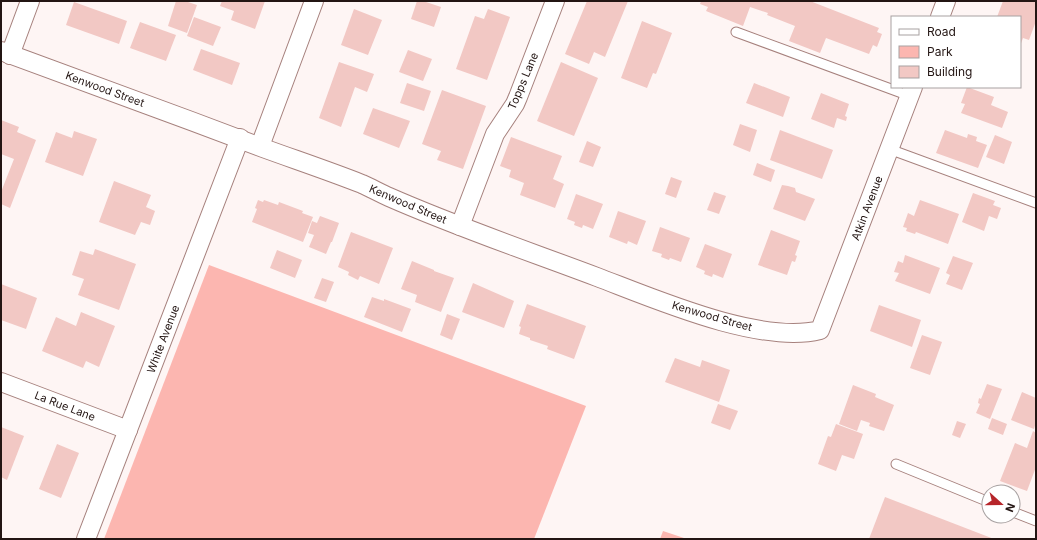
<svg xmlns="http://www.w3.org/2000/svg" width="1037" height="540" font-family="Inter,sans-serif">
<style>
.green{fill:#fcb6b0}
.building{fill:#f2c8c4}
.lines{fill:none;stroke-linecap:round;stroke-linejoin:round}
.service-casing{stroke:#a6817d;stroke-width:11}
.minor-casing{stroke:#a6817d;stroke-width:20}
.service{stroke:#fff;stroke-width:9}
.minor{stroke:#fff;stroke-width:18}
.labels{text-anchor:middle;dominant-baseline:central;stroke-width:3;stroke-linejoin:round;paint-order:stroke}
.street-label{font-size:11px;fill:#231513;stroke:#fff}
</style>
<rect width="100%" height="100%" fill="#fef5f4"/>
<!-- green -->
<g class="green">
<polygon points="209,265 586,406 534,539 104,539"/>
<polygon points="663,531 687,539 660,539"/>
</g>
<!-- building -->
<g class="building">
<polygon points="176,1 185,1 197,5 187,33 168,26"/>
<polygon points="222,1 265,1 255,29 231,20 234,11 220,6"/>
<polygon points="417,1 423,1 441,7 434,27 411,19"/>
<polygon points="587,1 628,1 605,57 594,52 589,64 565,54"/>
<polygon points="701,1 810,1 879,28 877,32 882,34 877,47 873,45 869,54 826,38 820,53 789,41 795,26 767,15 768,13 750,7 743,26 706,11 708,7 700,4"/>
<polygon points="1003,1 1036,1 1036,21 1029,40 1023,38 1020,46 1020,17 997,17"/>
<polygon points="74,2 127,21 119,44 66,25"/>
<polygon points="354,9 382,20 368,55 341,45"/>
<polygon points="488,9 510,17 487,80 456,69 475,16 484,19"/>
<polygon points="194,17 221,27 213,46 187,36"/>
<polygon points="642,21 672,33 656,74 653,73 647,88 621,78"/>
<polygon points="140,22 176,35 166,61 130,48"/>
<polygon points="201,49 240,63 232,85 193,70"/>
<polygon points="408,50 432,59 423,81 399,72"/>
<polygon points="339,62 374,74 367,92 355,87 341,127 319,118"/>
<polygon points="561,62 598,78 574,136 537,121"/>
<polygon points="407,83 431,91 424,111 400,103"/>
<polygon points="754,83 790,97 783,117 746,103"/>
<polygon points="967,87 994,97 991,105 1008,112 1002,128 961,113 965,104 961,103"/>
<polygon points="442,90 486,106 463,169 437,160 441,151 422,144"/>
<polygon points="821,93 849,104 845,116 847,117 846,121 837,118 834,128 811,119"/>
<polygon points="373,108 410,121 399,148 363,134"/>
<polygon points="1,120 19,127 17,132 36,140 10,208 1,204 1,192 14,159 1,154"/>
<polygon points="740,124 757,130 750,152 733,145"/>
<polygon points="780,130 833,150 822,179 770,160"/>
<polygon points="945,130 967,138 968,134 977,137 976,141 987,145 978,168 936,153"/>
<polygon points="74,131 97,139 83,176 45,162 56,132 72,138"/>
<polygon points="995,135 1012,142 1004,164 986,157"/>
<polygon points="511,137 562,156 553,179 564,184 555,208 520,195 524,183 509,177 511,170 500,166"/>
<polygon points="587,141 601,147 593,167 579,162"/>
<polygon points="757,163 775,170 771,182 753,175"/>
<polygon points="671,177 682,181 676,198 665,194"/>
<polygon points="114,181 151,195 146,207 155,211 150,225 141,222 135,235 99,222"/>
<polygon points="782,185 788,186 795,188 796,192 815,199 805,221 773,209"/>
<polygon points="714,192 726,196 719,214 707,210"/>
<polygon points="973,193 995,201 993,205 1001,208 997,219 989,216 984,231 962,222"/>
<polygon points="576,194 603,204 593,229 583,225 582,228 574,225 575,222 567,219"/>
<polygon points="258,200 263,202 264,200 278,205 279,202 303,211 302,213 313,217 303,242 252,222 257,209 255,208"/>
<polygon points="920,200 959,214 948,244 916,232 915,234 906,231 907,228 903,227 908,213 914,216"/>
<polygon points="618,211 646,221 637,245 628,241 627,244 609,237"/>
<polygon points="320,216 339,223 332,242 331,242 326,254 309,247 314,235 308,233 312,221 317,223"/>
<polygon points="660,227 690,238 681,262 670,258 669,260 661,257 662,254 652,251"/>
<polygon points="771,230 800,241 795,255 797,256 795,262 792,261 787,275 758,265"/>
<polygon points="351,232 393,248 379,284 360,276 358,280 348,275 349,272 338,267"/>
<polygon points="705,244 732,254 723,278 713,274 712,277 704,274 705,271 696,267"/>
<polygon points="95,249 136,264 119,310 78,295 84,279 72,275 80,251 93,255"/>
<polygon points="277,250 302,260 295,278 270,268"/>
<polygon points="905,255 940,268 930,294 895,281 899,273 894,272 898,261 903,263"/>
<polygon points="953,256 973,263 962,290 946,284 950,275 946,273"/>
<polygon points="412,261 434,270 434,271 454,278 441,312 415,302 417,295 401,289"/>
<polygon points="322,278 334,282 326,302 314,298"/>
<polygon points="473,283 514,301 504,328 462,312"/>
<polygon points="1,284 37,298 26,329 1,320"/>
<polygon points="372,297 384,301 384,299 411,309 402,332 364,317"/>
<polygon points="527,304 586,326 574,359 547,349 548,346 530,340 530,338 519,334 521,327 519,326"/>
<polygon points="879,305 921,320 912,347 870,331"/>
<polygon points="81,312 115,326 99,367 86,361 83,368 42,351 56,317 76,326"/>
<polygon points="447,314 460,319 452,340 440,335"/>
<polygon points="922,335 942,342 930,375 910,368"/>
<polygon points="675,358 700,367 702,360 730,370 719,402 665,382"/>
<polygon points="987,384 1002,389 990,419 976,413 980,404 978,403 979,398 981,399"/>
<polygon points="853,385 876,394 875,397 894,405 884,431 869,426 870,423 861,420 857,431 839,424"/>
<polygon points="1022,392 1036,398 1036,422 1034,429 1011,420"/>
<polygon points="718,404 738,411 730,430 711,423"/>
<polygon points="992,418 1007,424 1003,435 988,429"/>
<polygon points="957,421 966,424 960,438 952,435"/>
<polygon points="836,424 863,434 854,459 842,455 836,471 818,464 828,436 831,437"/>
<polygon points="1,427 24,436 7,480 1,477"/>
<polygon points="1033,431 1036,433 1036,467 1027,491 1000,481 1015,443 1027,448"/>
<polygon points="57,444 79,453 61,498 39,489"/>
<polygon points="885,497 994,539 869,539"/>
</g>
<g class="lines">
<defs>
<g id="service">
<polyline points="736,32 910,96"/>
<polyline points="889,149 1036,203"/>
<polyline points="896,464 989,502"/>
<polyline points="1013,512 1036,521"/>
</g>
<g id="minor">
<polyline points="940,17 946,1"/>
<path d="M 1,51 C 89,83 176,115 263,148 C 296,160 329,171 362,184 C 371,188 380,193 389,197 C 457,227 528,251 597,277 C 655,299 760,345 820,330 L 913,87"/>
<polyline points="10,55 30,1"/>
<polyline points="260,146 314,1"/>
<polyline points="460,226 495,134 515,104 518,97 555,1"/>
<polyline points="1,382 128,430"/>
<polyline points="86,539 240,138"/>
</g>
</defs>
<!-- service casing -->
<use href="#service" class="service-casing"/>
<!-- minor casing -->
<use href="#minor" class="minor-casing"/>
<!-- service -->
<use href="#service" class="service"/>
<!-- minor -->
<use href="#minor" class="minor"/>
</g>
<g class="labels">
<!-- street labels -->
<g class="street-label">
<text transform="translate(523 81) rotate(-67)">Topps Lane</text>
<text transform="translate(105 89) rotate(20)">Kenwood Street</text>
<text transform="translate(408 204) rotate(23)">Kenwood Street</text>
<text transform="translate(867 208) rotate(-69)">Atkin Avenue</text>
<text transform="translate(712 316) rotate(16)">Kenwood Street</text>
<text transform="translate(163 339) rotate(-69)">White Avenue</text>
<text transform="translate(65 406) rotate(21)">La Rue Lane</text>
</g>
</g>
<!-- border -->
<rect width="1037" height="540" fill="none" stroke="#231513" stroke-width="4"/>
<!-- legend -->
<rect x="891" y="16" width="130" height="72" fill="#ffffff" stroke="#a7a1a1"/>
<rect x="899" y="29" width="20" height="6" fill="#ffffff" stroke="#a7a1a1"/>
<text x="927" y="36" font-size="12" fill="#231513">Road</text>
<rect x="899" y="46" width="20" height="12" fill="#fcb6b0" stroke="#a7a1a1"/>
<text x="927" y="56" font-size="12" fill="#231513">Park</text>
<rect x="899" y="66" width="20" height="12" fill="#f2c8c4" stroke="#a7a1a1"/>
<text x="927" y="76" font-size="12" fill="#231513">Building</text>
<!-- north arrow -->
<g transform="translate(1001 504) rotate(111)"><circle r="19" fill="#ffffff" stroke="#a7a1a1"/>
<path d="M0-3L7 15L0 10L-7 15Z" fill="#b6252a"/>
<text y="-6" font-size="11" font-weight="bold" text-anchor="middle" fill="#231513">N</text>
</g>
</svg>
